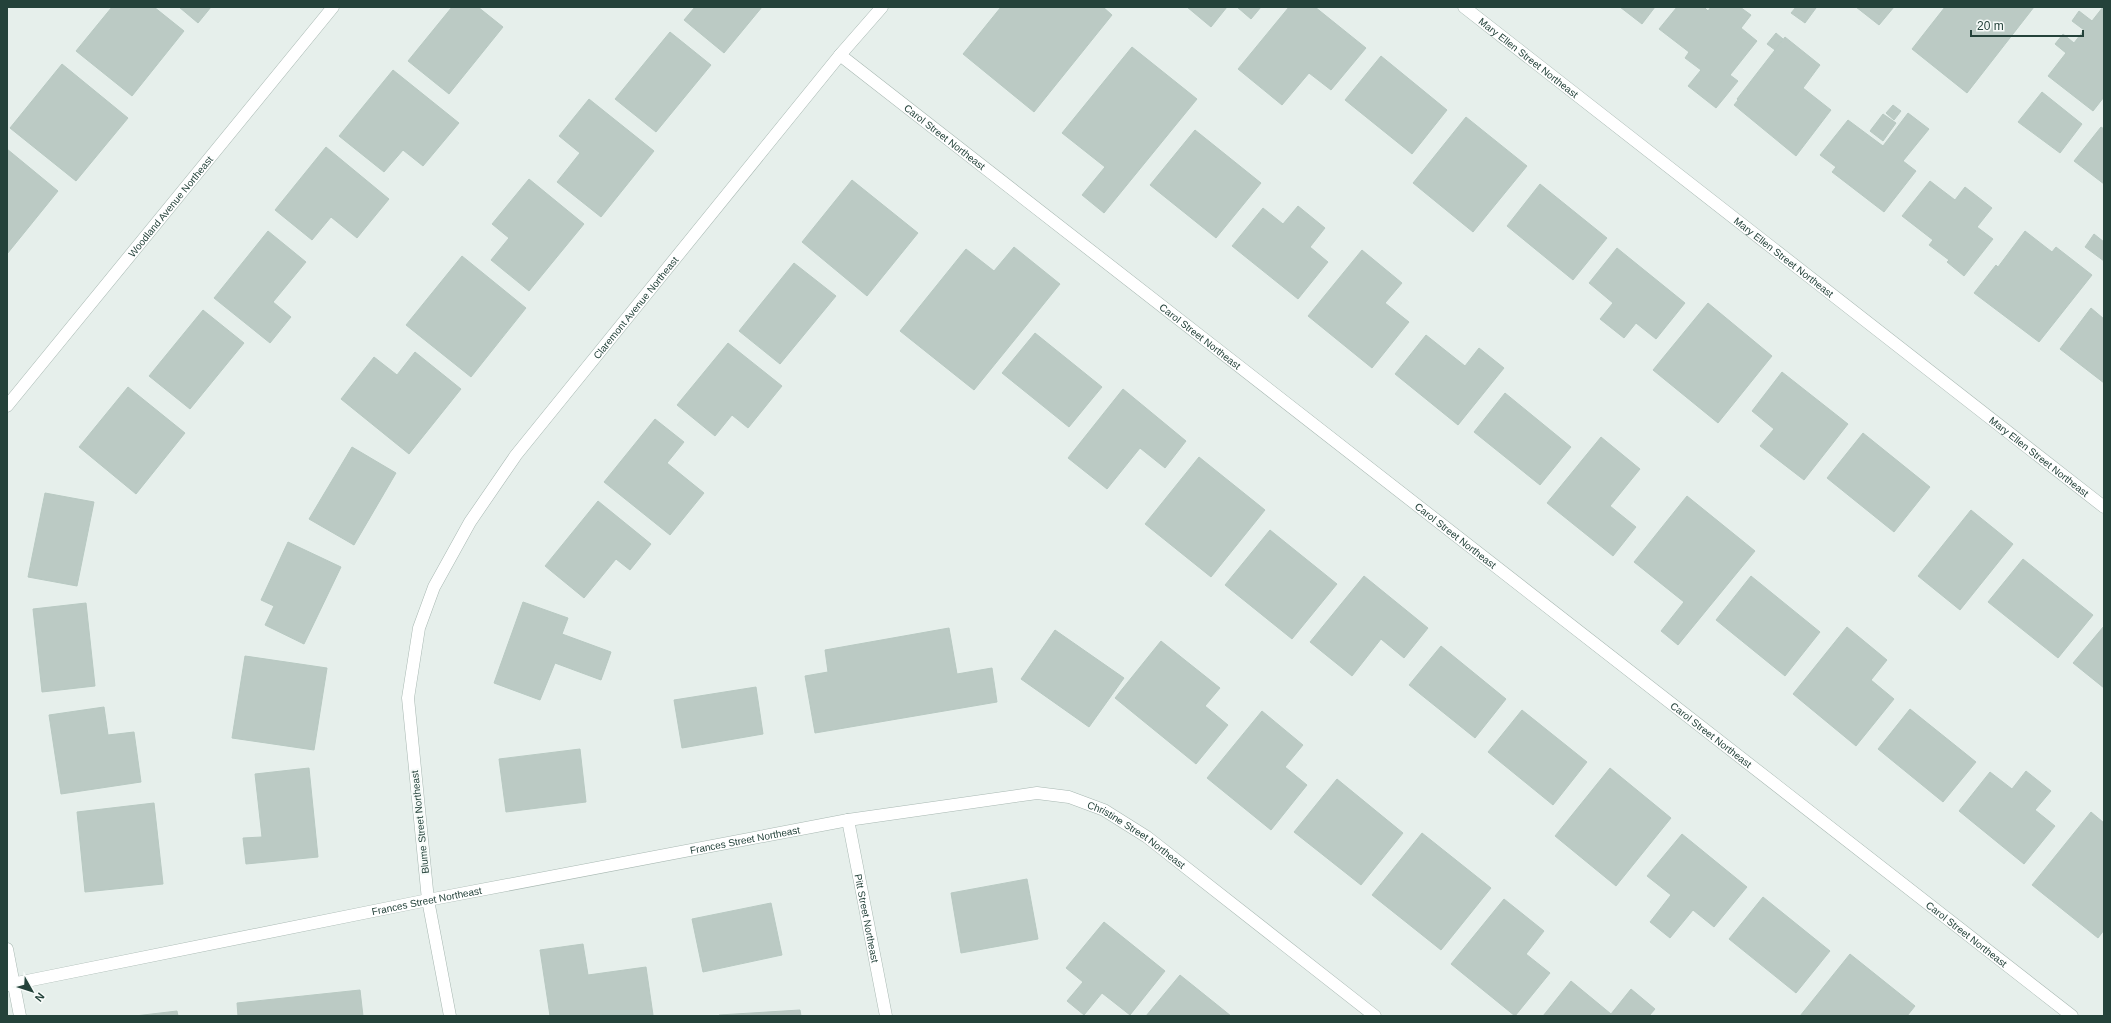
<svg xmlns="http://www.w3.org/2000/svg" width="2111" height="1023" font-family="Helvetica,sans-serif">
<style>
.building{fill:#bbcac4;stroke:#b8c9c2}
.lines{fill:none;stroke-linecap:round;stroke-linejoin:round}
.minor-casing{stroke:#a8b8b2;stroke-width:13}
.minor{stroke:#fff;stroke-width:12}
.labels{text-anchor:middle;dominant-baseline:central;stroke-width:4;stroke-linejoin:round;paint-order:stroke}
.street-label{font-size:10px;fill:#24423a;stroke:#f7fbf9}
</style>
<rect width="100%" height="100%" fill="#e6efeb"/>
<!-- building -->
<g class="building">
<polygon points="112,7 154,7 184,31 132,96 76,51"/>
<polygon points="179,7 211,7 198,23"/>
<polygon points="452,7 478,7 503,27 449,94 408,61"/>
<polygon points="695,7 762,7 724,53 684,20"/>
<polygon points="1001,7 1103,7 1112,15 1034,112 963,54"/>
<polygon points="1187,7 1227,7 1211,27"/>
<polygon points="1237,7 1261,7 1251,19"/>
<polygon points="1289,7 1315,7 1366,48 1331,90 1309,73 1282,105 1238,69"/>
<polygon points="1620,7 1655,7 1642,24"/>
<polygon points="1677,7 1704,7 1708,11 1711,7 1740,7 1751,15 1741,28 1757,41 1730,75 1738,81 1716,108 1688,86 1701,70 1685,58 1689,52 1659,29"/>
<polygon points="1796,7 1814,7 1816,8 1805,23 1791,13"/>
<polygon points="1856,7 1894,7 1879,25"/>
<polygon points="1945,7 2034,7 1967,93 1912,49"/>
<polygon points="2103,7 2104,97 2093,111 2048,76 2066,53 2055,44 2063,34 2074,43 2084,30 2072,21 2079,11 2092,21"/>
<polygon points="670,32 711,65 656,132 615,99"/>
<polygon points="1776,33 1783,39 1775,50 1767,44"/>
<polygon points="1785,37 1820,65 1803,88 1831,110 1796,156 1734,105 1738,100 1737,99"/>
<polygon points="1132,47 1197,99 1104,213 1082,195 1105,167 1062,133"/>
<polygon points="1381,56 1447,110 1412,154 1345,100"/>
<polygon points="62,64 128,118 76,181 10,128"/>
<polygon points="393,70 459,123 423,166 403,150 384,172 339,136"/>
<polygon points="2042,92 2082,124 2060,153 2018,122"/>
<polygon points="589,99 654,151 601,217 557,182 580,153 559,136"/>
<polygon points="1893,105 1901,111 1894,120 1886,113"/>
<polygon points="1908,113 1929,129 1903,161 1916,171 1884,212 1832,172 1836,167 1820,155 1848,120 1883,146"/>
<polygon points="1883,114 1896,123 1883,141 1870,131"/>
<polygon points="1466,117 1527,166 1473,232 1413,183"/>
<polygon points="2101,127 2104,129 2104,184 2074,161"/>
<polygon points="1195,130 1261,183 1216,238 1150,185"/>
<polygon points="326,147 389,199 357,238 331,217 312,240 275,210"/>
<polygon points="7,149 58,191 7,254"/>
<polygon points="529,179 584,224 529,291 491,260 509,238 492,224"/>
<polygon points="852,180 918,233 867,296 802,242"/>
<polygon points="1930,181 1955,200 1965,187 1992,208 1977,227 1993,239 1964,276 1947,262 1949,260 1929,245 1933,240 1902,216"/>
<polygon points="1540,184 1607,238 1573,280 1507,226"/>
<polygon points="1298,206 1325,228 1310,247 1328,262 1298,299 1232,246 1263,208 1283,224"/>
<polygon points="268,231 306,262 273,302 291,317 270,343 214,298"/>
<polygon points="2025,231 2052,252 2056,247 2092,275 2039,342 1974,293 1996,265 1998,267"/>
<polygon points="2094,234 2104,242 2104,261 2085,247"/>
<polygon points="1014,247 1060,284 974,390 900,331 966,249 994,271"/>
<polygon points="1617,248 1685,303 1656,339 1636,323 1624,338 1600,319 1613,303 1589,283"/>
<polygon points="1362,250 1402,283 1385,303 1409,322 1372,368 1308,316"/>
<polygon points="462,256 526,308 471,377 406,325"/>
<polygon points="794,263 836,296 780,364 739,331"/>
<polygon points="1708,303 1772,356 1718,423 1653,370"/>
<polygon points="2091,308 2104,319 2104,383 2060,349"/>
<polygon points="203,310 244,343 190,409 149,376"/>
<polygon points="1035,333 1102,387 1069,427 1002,373"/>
<polygon points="1426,335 1465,366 1479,348 1504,368 1458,425 1395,374"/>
<polygon points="728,343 782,386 748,428 732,415 715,436 677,405"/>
<polygon points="415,352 461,389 409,454 341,399 374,357 397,375"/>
<polygon points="1782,372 1848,424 1804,480 1760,446 1774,429 1752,411"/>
<polygon points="128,387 185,433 136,494 79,447"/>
<polygon points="1123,389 1186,441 1165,468 1140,448 1107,489 1068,458"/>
<polygon points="1505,393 1571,447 1540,485 1474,432"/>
<polygon points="655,419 684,442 667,463 704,493 670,535 604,482"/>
<polygon points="1863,433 1930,487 1894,532 1827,478"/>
<polygon points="1601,437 1640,469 1610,506 1636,527 1613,556 1547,503"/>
<polygon points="352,447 396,473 354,545 309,519"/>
<polygon points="1199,457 1265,510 1211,577 1145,524"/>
<polygon points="45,493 94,502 77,586 28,577"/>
<polygon points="1687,496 1755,551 1678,645 1661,631 1684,602 1634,562"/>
<polygon points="598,501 651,544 630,570 616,559 584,598 545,566"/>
<polygon points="1971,510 2013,544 1960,610 1918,576"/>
<polygon points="1270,530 1337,584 1292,639 1225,585"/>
<polygon points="288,542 341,567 304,644 265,625 274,606 261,600"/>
<polygon points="2023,559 2093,615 2058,658 1988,602"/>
<polygon points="1364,576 1428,628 1404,658 1381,639 1352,676 1310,642"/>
<polygon points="1751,576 1820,632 1785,676 1716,620"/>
<polygon points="523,602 568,618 562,634 611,652 601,680 555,663 540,700 494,683"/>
<polygon points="86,603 95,686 42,692 33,609"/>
<polygon points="2104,626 2104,688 2073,663"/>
<polygon points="1847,627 1887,660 1871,680 1894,699 1856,746 1793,694"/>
<polygon points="949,628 957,674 992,668 997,702 815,733 805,676 828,672 825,650"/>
<polygon points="1055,630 1124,678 1089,727 1021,679"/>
<polygon points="1161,641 1220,688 1205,706 1228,725 1196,764 1115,698"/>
<polygon points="1441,646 1506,699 1475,738 1409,685"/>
<polygon points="245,656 327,668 314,750 232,738"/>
<polygon points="756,687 763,734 682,748 674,700"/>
<polygon points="104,707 108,735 134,732 141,782 61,794 49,715"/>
<polygon points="1910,709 1976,762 1943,802 1878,749"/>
<polygon points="1522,710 1587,762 1553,805 1488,752"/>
<polygon points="1262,711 1303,745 1285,767 1307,785 1271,830 1207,778"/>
<polygon points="580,749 586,802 506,812 499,759"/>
<polygon points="309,768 318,857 246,864 243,838 262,837 255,774"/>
<polygon points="1610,768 1671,818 1616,886 1555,836"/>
<polygon points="2026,771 2051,791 2035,810 2055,826 2024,864 1959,811 1990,772 2012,789"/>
<polygon points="1337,779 1403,833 1361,885 1294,832"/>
<polygon points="154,803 163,884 85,892 77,812"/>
<polygon points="2091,812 2104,823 2104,930 2098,938 2032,885"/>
<polygon points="1422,833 1491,888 1441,950 1372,895"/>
<polygon points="1682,834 1747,887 1714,927 1693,910 1670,938 1650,922 1671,895 1647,876"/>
<polygon points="1027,879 1038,939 961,953 951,893"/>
<polygon points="1763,897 1830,951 1796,993 1729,939"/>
<polygon points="1504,899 1544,931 1526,954 1550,973 1515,1016 1451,964"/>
<polygon points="771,903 782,955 703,972 692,919"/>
<polygon points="1104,922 1165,971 1130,1015 1102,993 1084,1015 1067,1001 1083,982 1066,968"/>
<polygon points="583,944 588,975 646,967 653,1015 550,1016 540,950"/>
<polygon points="1850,954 1915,1006 1907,1016 1800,1016"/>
<polygon points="1180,975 1231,1016 1146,1016"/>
<polygon points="1571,981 1611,1014 1631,989 1655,1009 1649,1016 1543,1016"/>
<polygon points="360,990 363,1016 238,1016 237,1003"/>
<polygon points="800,1010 801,1016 719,1016 719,1015"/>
<polygon points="177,1011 178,1016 135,1016"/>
</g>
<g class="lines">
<defs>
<g id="minor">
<path id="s1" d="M 1464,7 L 2104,507"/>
<path id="s2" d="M 840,55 L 2072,1016"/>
<path id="s3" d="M 7,406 L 333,7"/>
<path id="s4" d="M 848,820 L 886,1016"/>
<polyline points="7,949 20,1016"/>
<path id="s5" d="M 7,985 L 428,900 L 848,820 L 1037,793 L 1069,797 L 1104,810 L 1147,837 L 1375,1016"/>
<path id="s6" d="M 450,1016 L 428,900 L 408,698 L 419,628 L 434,587 L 470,522 L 516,455 L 840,55 L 882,7"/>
</g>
</defs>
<!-- minor casing -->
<use href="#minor" class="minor-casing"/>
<!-- minor -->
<use href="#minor" class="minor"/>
</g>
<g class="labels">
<!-- street labels -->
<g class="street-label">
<text stroke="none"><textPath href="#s1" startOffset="82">Mary Ellen Street Northeast</textPath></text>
<text stroke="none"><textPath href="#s2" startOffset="133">Carol Street Northeast</textPath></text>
<text stroke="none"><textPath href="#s3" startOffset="258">Woodland Avenue Northeast</textPath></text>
<text stroke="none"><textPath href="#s1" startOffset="406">Mary Ellen Street Northeast</textPath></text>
<text stroke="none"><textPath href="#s6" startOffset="781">Claremont Avenue Northeast</textPath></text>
<text stroke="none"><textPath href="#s2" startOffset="457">Carol Street Northeast</textPath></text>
<text stroke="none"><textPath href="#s1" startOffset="730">Mary Ellen Street Northeast</textPath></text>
<text stroke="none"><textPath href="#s2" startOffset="781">Carol Street Northeast</textPath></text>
<text stroke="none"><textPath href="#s2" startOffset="1105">Carol Street Northeast</textPath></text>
<text transform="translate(420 822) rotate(-96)">Blume Street Northeast</text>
<text stroke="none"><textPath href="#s5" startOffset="1158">Christine Street Northeast</textPath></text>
<text stroke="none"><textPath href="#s5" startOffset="752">Frances Street Northeast</textPath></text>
<text stroke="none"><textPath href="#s5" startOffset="428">Frances Street Northeast</textPath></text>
<text stroke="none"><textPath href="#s4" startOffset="100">Pitt Street Northeast</textPath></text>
<text stroke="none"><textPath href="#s2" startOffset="1429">Carol Street Northeast</textPath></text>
</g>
</g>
<!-- border -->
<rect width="2111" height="1023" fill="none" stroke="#24423a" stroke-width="16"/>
<!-- north arrow -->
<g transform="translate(32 991) rotate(129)" stroke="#f7fbf9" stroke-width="3" paint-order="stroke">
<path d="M0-3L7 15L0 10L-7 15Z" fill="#24423a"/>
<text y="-6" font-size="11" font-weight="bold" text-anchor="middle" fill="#24423a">N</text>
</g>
<!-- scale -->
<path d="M1971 30v6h112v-6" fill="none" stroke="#24423a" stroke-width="2"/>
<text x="1977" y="30" font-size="12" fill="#24423a" stroke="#f7fbf9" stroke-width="3" paint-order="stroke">20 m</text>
</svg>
